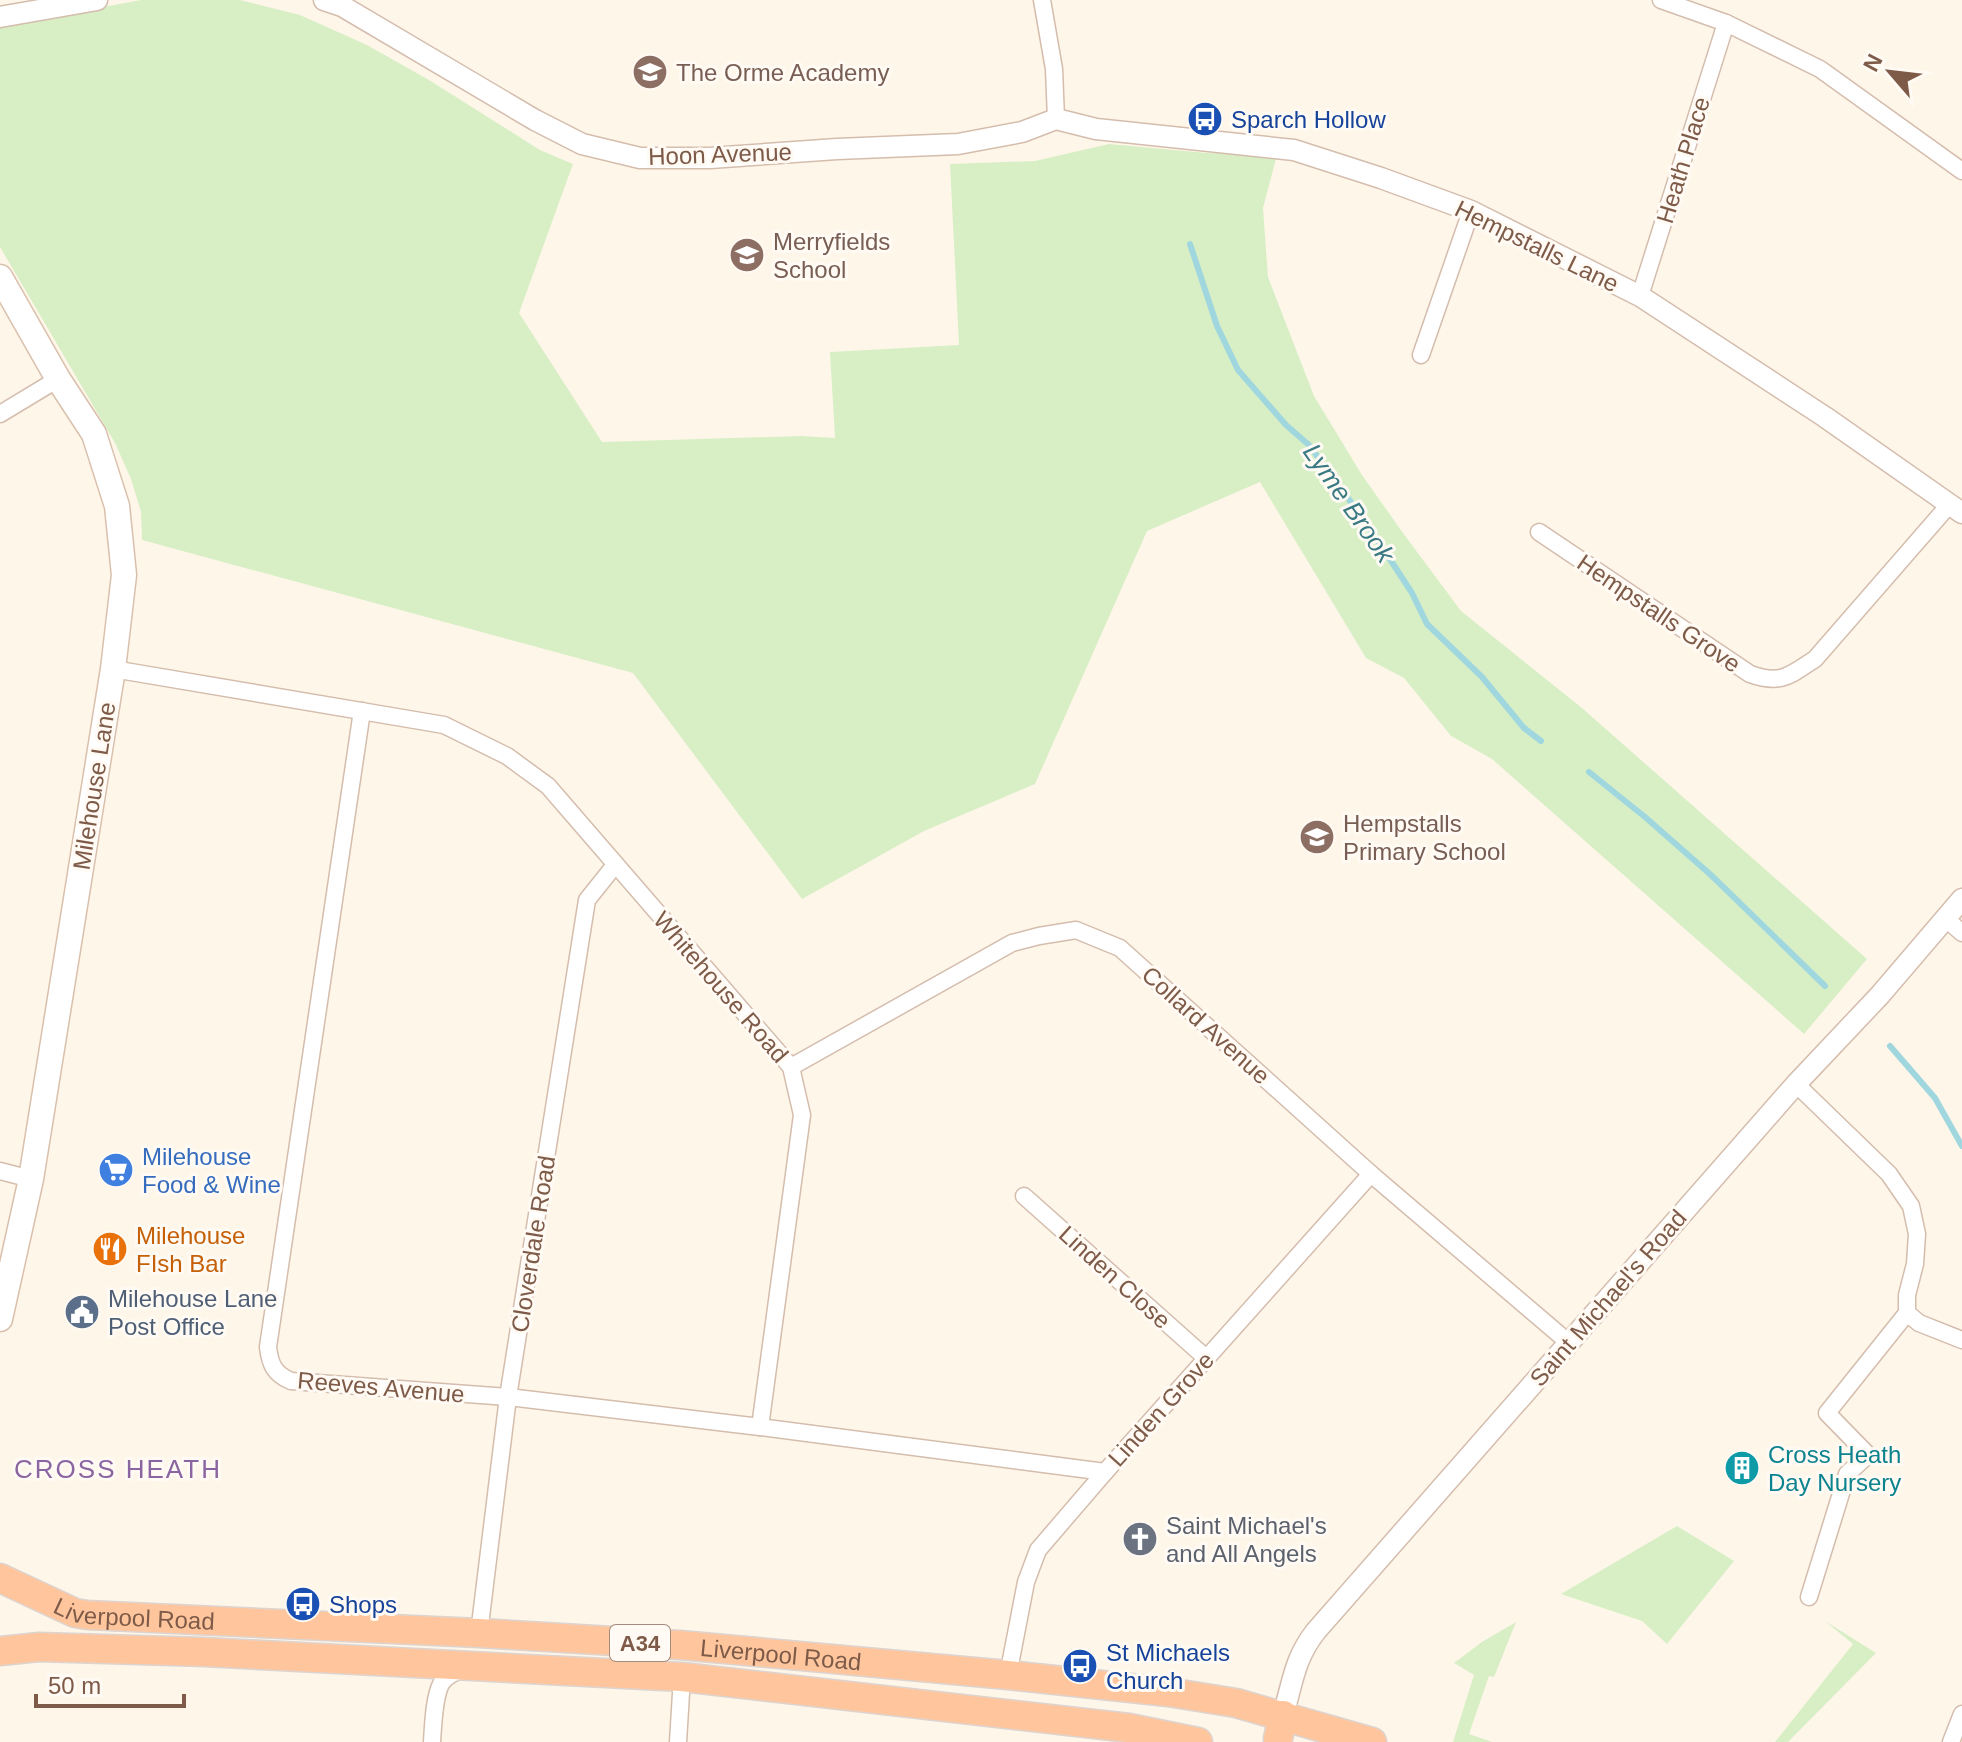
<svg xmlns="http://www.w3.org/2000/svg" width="1962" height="1742" font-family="Helvetica,sans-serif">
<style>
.green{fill:#d8efc6}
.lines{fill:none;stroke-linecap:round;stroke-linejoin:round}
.stream{stroke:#a0d7df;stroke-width:6}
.minor-casing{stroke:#d4bdad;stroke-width:19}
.tertiary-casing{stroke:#d4bdad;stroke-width:23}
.secondary-casing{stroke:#d9c0ac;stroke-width:27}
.trunk-casing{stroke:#ddd4d0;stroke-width:31}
.minor{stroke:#fff;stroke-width:16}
.tertiary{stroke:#fff;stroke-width:20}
.secondary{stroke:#fff;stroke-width:24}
.trunk{stroke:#ffc69e;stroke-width:28}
.labels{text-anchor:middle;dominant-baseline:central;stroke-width:6;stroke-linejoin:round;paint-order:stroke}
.shield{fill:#fffaf3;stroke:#a58b7c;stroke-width:2}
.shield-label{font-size:22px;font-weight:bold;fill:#7e5b49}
.education-label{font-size:24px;fill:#785e54;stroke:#fffaf3;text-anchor:start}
.transit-label{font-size:24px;fill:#164399;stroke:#fffaf3;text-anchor:start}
.street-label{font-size:24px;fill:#7e5b49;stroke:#fffaf3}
.shop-label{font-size:24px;fill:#366cbe;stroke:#fffaf3;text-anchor:start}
.food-label{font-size:24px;fill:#c56008;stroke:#fffaf3;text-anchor:start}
.service-label{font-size:24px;fill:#4e5e75;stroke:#fffaf3;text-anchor:start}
.culture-label{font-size:24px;fill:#0d838f;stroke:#fffaf3;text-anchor:start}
.worship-label{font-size:24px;fill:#5b616d;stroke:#fffaf3;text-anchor:start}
.water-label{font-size:26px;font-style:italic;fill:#3a7a84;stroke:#fffaf3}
.neighbourhood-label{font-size:26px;letter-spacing:2px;fill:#8b65a1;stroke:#fffaf3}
</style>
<rect width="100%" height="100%" fill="#fff6ea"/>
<!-- green -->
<g class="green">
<polygon points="141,0 240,0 300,15 367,45 429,80 540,150 573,164 519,313 602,442 801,436 835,438 830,352 959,345 950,164 1035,161 1109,144 1207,153 1277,155 1263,208 1268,277 1314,396 1362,475 1403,533 1461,611 1582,708 1867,959 1804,1034 1492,759 1451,736 1404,678 1366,658 1260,482 1147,531 1035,784 924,831 802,899 633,673 142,540 141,512 131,479 115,443 0,247 0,26"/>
<polygon points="1677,1526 1734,1561 1667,1644 1642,1621 1561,1594"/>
<polygon points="1825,1621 1876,1653 1788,1742 1775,1742 1853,1644"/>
<polygon points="1516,1622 1494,1677 1489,1676 1469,1734 1492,1742 1453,1742 1474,1675 1454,1663 1482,1642"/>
</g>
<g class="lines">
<!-- stream -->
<g class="stream">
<polyline points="1190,244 1217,326 1238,370 1286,425 1309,445 1367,524 1412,593 1427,624 1482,677 1524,728 1541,741"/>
<polyline points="1589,772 1645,817 1711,875 1825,986"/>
<polyline points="1890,1046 1935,1098 1962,1146"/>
</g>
<defs>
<g id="minor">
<polyline points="1042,0 1054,69 1056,119"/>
<polyline points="1661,0 1726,23 1820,69 1962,171"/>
<polyline points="1640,296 1726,23"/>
<polyline points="1421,355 1471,211"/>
<polyline points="0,414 58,379"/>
<path d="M 1539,532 L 1750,674 C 1781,685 1789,676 1815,659 L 1949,505"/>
<polyline points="113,669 444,725 507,756 548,786 791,1067 802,1115 760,1427"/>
<path d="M 362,711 L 268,1347 C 270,1364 274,1374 291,1381 L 508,1397 L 760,1427 L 1105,1472"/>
<polyline points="1945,918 1962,933"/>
<polyline points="791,1067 1012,943 1039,936 1076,930 1120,948 1371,1174 1568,1342"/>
<polyline points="1796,1084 1889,1174 1911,1206 1917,1234 1915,1264 1907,1295 1907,1313 1827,1413 1868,1455 1847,1474 1809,1597"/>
<polyline points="0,1171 31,1179"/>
<polyline points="1024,1196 1206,1358"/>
<polyline points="1907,1313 1919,1323 1962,1340"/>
<polyline points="479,1633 508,1397 587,900 615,865"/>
<polyline points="1008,1675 1026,1582 1038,1550 1105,1472 1371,1174"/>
<path d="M 432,1742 C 433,1727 434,1697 441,1684 C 445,1676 454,1673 462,1669"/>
<polyline points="678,1742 682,1677"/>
<polyline points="1951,1742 1962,1714"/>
</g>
<g id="tertiary">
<polyline points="324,0 342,6 535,120 582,144 640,158 710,158 837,149 958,144 1022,132 1056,119 1096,129 1294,150 1381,178 1471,211 1640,296 1825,417 1962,513"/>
<polyline points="0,17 97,0"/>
<path d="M 1283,1715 C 1293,1682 1294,1659 1316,1631 L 1796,1084 L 1880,995 L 1962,899"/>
</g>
<polyline id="secondary" points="0,277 58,379 94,434 117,506 124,575 113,669 31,1179 0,1319"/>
<g id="trunk">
<path id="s1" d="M 0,1578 L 75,1613 L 87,1615 L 479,1633 L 680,1645 L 1008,1675 L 1168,1692 L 1236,1703 L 1372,1742"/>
<polyline points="0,1651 39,1647 204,1652 682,1677 1129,1728 1198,1742"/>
<polyline points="1278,1739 1283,1715"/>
</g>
</defs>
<!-- minor casing -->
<use href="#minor" class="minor-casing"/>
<!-- tertiary casing -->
<use href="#tertiary" class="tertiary-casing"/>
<!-- secondary casing -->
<use href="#secondary" class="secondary-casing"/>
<!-- trunk casing -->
<use href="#trunk" class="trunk-casing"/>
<!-- minor -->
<use href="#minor" class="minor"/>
<!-- tertiary -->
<use href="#tertiary" class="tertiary"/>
<!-- secondary -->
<use href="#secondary" class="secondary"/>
<!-- trunk -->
<use href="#trunk" class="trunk"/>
</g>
<!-- icons -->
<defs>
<symbol id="school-disc" viewBox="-11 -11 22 22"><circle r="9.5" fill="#8d6e63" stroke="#fffaf3"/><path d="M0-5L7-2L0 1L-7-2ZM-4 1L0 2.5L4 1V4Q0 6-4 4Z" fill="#fff"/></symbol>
<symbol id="bus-disc" viewBox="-11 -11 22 22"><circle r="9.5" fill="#1a4fb4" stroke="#fffaf3"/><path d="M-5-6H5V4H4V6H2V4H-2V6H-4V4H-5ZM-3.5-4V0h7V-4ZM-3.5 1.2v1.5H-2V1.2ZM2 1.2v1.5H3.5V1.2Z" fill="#fff"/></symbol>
<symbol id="supermarket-disc" viewBox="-11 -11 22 22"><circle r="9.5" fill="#3f7fe0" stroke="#fffaf3"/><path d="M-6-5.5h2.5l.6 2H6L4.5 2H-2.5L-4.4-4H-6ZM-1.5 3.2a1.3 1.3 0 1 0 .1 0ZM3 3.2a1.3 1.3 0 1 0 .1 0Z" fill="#fff"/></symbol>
<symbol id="restaurant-disc" viewBox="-11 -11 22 22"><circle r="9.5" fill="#e8710a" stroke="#fffaf3"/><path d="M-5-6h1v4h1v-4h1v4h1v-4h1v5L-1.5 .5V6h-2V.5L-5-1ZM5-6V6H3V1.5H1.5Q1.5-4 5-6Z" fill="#fff"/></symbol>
<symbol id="civic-disc" viewBox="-11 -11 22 22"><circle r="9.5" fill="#5c6f8a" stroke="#fffaf3"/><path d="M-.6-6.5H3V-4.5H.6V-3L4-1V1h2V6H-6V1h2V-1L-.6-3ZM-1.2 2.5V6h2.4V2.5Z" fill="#fff"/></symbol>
<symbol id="building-disc" viewBox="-11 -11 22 22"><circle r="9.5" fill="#0f9aa8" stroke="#fffaf3"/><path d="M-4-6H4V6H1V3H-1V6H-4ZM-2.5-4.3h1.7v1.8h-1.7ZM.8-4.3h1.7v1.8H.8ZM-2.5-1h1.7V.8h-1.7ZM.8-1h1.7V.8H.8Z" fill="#fff"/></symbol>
<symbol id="church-disc" viewBox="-11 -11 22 22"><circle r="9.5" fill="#6b7280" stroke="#fffaf3"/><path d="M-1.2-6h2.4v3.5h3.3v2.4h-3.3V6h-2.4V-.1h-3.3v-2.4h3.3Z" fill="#fff"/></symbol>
</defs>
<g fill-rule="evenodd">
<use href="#school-disc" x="630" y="52" width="40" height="40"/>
<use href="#bus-disc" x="1185" y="99" width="40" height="40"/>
<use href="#school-disc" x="727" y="235" width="40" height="40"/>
<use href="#school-disc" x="1297" y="817" width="40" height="40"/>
<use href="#supermarket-disc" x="96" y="1150" width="40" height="40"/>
<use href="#restaurant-disc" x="90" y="1229" width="40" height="40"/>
<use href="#civic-disc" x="62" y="1292" width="40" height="40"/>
<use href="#building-disc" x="1722" y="1448" width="40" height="40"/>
<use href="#church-disc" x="1120" y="1519" width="40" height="40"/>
<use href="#bus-disc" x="283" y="1584" width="40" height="40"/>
<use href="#bus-disc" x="1060" y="1646" width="40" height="40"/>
</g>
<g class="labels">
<!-- shield labels -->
<rect class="shield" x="610" y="1625" width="60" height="36" rx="6"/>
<g class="shield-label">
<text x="640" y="1643">A34</text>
</g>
<!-- education labels -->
<g class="education-label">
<text x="676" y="72">The Orme Academy</text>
<text x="773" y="241">Merryfields<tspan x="773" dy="28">School</tspan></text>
<text x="1343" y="823">Hempstalls<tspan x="1343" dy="28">Primary School</tspan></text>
</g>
<!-- transit labels -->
<g class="transit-label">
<text x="1231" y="119">Sparch Hollow</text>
<text x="329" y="1604">Shops</text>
<text x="1106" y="1652">St Michaels<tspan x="1106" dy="28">Church</tspan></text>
</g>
<!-- street labels -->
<g class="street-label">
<text transform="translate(720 154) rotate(-2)">Hoon Avenue</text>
<text transform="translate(1683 160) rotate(-73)">Heath Place</text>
<text transform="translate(1537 246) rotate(26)">Hempstalls Lane</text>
<text transform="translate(1659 613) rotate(34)">Hempstalls Grove</text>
<text transform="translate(94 786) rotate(-81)">Milehouse Lane</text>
<text transform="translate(721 987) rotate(49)">Whitehouse Road</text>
<text transform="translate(1206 1025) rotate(42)">Collard Avenue</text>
<text transform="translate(533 1244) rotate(-81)">Cloverdale Road</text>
<text transform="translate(1115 1277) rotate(42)">Linden Close</text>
<text transform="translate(1608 1298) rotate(-49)">Saint Michael's Road</text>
<text transform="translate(381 1387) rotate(5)">Reeves Avenue</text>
<text transform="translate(1161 1409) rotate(-48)">Linden Grove</text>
<text stroke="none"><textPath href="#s1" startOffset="142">Liverpool Road</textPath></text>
<text stroke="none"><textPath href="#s1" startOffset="790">Liverpool Road</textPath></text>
</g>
<!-- shop labels -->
<g class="shop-label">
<text x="142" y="1156">Milehouse<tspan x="142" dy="28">Food &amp; Wine</tspan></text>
</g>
<!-- food labels -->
<g class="food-label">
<text x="136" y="1235">Milehouse<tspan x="136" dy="28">FIsh Bar</tspan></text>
</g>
<!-- service labels -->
<g class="service-label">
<text x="108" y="1298">Milehouse Lane<tspan x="108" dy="28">Post Office</tspan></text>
</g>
<!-- culture labels -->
<g class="culture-label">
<text x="1768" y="1454">Cross Heath<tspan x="1768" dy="28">Day Nursery</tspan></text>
</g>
<!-- worship labels -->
<g class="worship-label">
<text x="1166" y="1525">Saint Michael's<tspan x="1166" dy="28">and All Angels</tspan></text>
</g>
<!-- water labels -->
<g class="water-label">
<text transform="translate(1349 503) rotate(55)">Lyme Brook</text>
</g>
<!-- neighbourhood labels -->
<g class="neighbourhood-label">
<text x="118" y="1469">CROSS HEATH</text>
</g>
</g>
<!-- north arrow -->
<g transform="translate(1890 72) rotate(298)" stroke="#fffaf3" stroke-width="6" paint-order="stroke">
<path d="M0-6L14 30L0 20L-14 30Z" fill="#7e5b49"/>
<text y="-12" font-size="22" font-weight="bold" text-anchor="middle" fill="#7e5b49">N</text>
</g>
<!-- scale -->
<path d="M36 1694v12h148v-12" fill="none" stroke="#7e5b49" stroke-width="4"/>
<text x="48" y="1694" font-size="24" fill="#7e5b49" stroke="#fffaf3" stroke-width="6" paint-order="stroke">50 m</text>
</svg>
